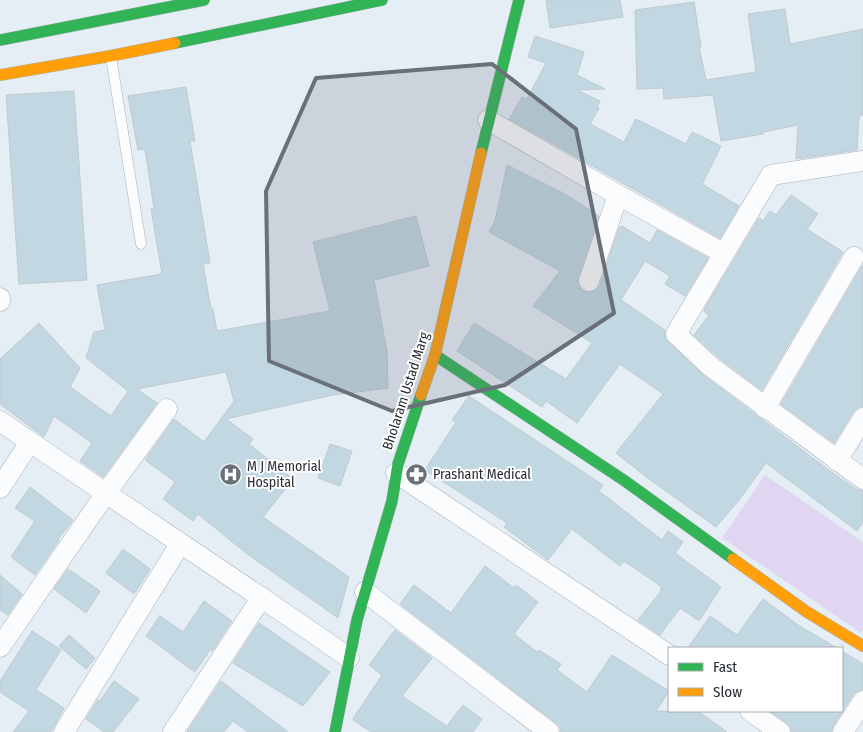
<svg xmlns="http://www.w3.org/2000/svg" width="863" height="732" font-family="'Fira Sans Condensed',sans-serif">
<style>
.green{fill:#e0d6f2}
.building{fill:#c1d7e2;stroke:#c2cacf}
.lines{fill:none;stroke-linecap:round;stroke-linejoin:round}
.lane-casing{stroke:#aab0b6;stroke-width:11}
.street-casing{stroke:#aab0b6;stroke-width:21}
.fast-casing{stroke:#aab0b6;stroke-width:12}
.slow-casing{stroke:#aab0b6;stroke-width:12}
.lane{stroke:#fbfcfe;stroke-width:10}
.street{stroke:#fbfcfe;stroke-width:20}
.fast{stroke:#30b455;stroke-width:11}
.slow{stroke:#ff9f0a;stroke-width:11}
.marked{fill:#6a7078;fill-opacity:0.2;stroke:#6a7078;stroke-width:4;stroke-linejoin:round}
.labels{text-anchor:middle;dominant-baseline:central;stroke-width:4;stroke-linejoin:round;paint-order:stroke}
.street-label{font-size:14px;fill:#282d34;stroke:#fff}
.poi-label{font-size:14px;fill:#282d34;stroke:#fff;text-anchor:start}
</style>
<rect width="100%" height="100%" fill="#e5edf5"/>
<!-- green -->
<polygon class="green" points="765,475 863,542 863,630 861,633 722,538"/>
<!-- building -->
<g class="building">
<polygon points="546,0 620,0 623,17 550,28"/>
<polygon points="694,2 701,47 699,47 706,80 756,72 748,14 785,9 790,44 863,29 863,115 859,116 857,150 796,159 798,125 763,132 763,134 721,141 713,95 664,99 663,88 637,89 635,10"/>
<polygon points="535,36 584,52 577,75 605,89 577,90 600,101 597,107 599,108 590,124 624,142 636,119 686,144 692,132 721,146 702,184 739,206 720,238 509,119 522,97 527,99 546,63 528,57"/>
<polygon points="186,87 195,141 190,141 210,263 203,264 211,309 213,309 217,331 330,311 313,242 416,216 429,266 374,280 387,352 388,388 333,395 226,419 253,439 249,444 293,479 263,517 349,577 338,618 246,553 198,514 193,521 163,499 175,482 145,460 174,419 204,442 234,401 226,372 137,389 157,403 103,477 80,461 92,443 54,416 44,437 0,404 0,359 39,323 80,368 70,387 111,416 128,391 86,358 94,332 105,330 97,285 162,274 151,209 154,208 145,149 138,150 128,96"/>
<polygon points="74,91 87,280 19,284 6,95"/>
<polygon points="507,165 565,194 599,216 578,278 578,284 580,288 585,292 592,292 596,290 600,285 619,228 622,226 650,243 657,230 708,258 685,296 665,284 670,276 645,261 621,300 665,330 665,338 668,342 703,375 830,471 856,489 863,491 863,522 857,531 766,463 739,500 716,527 649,479 616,453 663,394 620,364 577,423 546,401 542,407 457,351 474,323 566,379 592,343 533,306 560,271 489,232 495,221"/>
<polygon points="791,195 818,214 807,229 843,252 762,390 718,357 694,335 709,315 704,311 705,308 759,218 763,221 770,211 776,215"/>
<polygon points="863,265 863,406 857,408 853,412 834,443 781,404"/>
<polygon points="469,396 603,485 599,491 662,540 668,531 683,542 675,553 721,587 699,621 680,608 660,635 638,620 662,590 660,589 662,587 624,561 620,566 572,529 548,560 504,527 507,523 425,470 456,422 452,420"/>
<polygon points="330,444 352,451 340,486 318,478"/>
<polygon points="30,487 73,520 58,539 59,540 35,575 11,557 35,521 15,508"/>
<polygon points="123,549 150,569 134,594 106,573"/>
<polygon points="485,566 514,588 516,585 538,602 514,634 537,652 539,650 561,664 557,670 587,692 612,655 669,691 656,711 698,711 727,732 561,732 560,727 556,723 400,604 414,585 451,613"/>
<polygon points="68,569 100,591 86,613 54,589"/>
<polygon points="0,575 22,594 8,615 0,610"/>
<polygon points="763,599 798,625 837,648 688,648 710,616 737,635"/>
<polygon points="204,601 232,621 212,651 210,650 195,672 146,636 160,616 183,632"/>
<polygon points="259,623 330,672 303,706 233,663"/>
<polygon points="395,630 432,658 402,696 447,726 463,705 482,719 473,732 371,732 353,720 354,717 382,675 369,665"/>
<polygon points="32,631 61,650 36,690 64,708 51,732 13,732 29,711 0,692 0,681"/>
<polygon points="69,635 95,658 86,669 59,646"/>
<polygon points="842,651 863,664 863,689 857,691 853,695 833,726 831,732 792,732 790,727 787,723 770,711 842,711"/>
<polygon points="114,681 139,699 113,732 104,732 86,719 98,700 100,701"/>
<polygon points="221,681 288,732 248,732 233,721 224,732 187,732"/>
</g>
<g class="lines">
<defs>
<polyline id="lane" points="111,57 141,244"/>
<g id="street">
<polyline points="488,120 618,195 723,253"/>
<polyline points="863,161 771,175 676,334 710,366 863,479"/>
<polyline points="589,281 618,195"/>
<polyline points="0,298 0,301"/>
<polyline points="765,408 854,257"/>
<path d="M 0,421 C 115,501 234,577 349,658"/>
<polyline points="837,461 863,418"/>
<polyline points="396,473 669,655"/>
<polyline points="0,488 30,442"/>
<polyline points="365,592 549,732"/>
<polyline points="0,647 106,493 167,409"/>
<polyline points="750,711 780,732"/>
<polyline points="64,732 180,544"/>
<polyline points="173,732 262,597"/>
<polyline points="843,732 863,701"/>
</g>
<g id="fast">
<polyline points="0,40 204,0"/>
<polyline points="175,43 382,0"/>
<polyline points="481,153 519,0"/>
<polyline points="435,355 625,481 733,559"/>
<polyline points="335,732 357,620 392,501 398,464 421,395"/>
</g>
<g id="slow">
<polyline points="0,75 110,56 175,43"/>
<polyline points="421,395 435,355 481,153"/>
<polyline points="733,559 807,612 863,646"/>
</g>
</defs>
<!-- lane casing -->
<use href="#lane" class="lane-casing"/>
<!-- street casing -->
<use href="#street" class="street-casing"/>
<!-- fast casing -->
<use href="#fast" class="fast-casing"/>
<!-- slow casing -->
<use href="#slow" class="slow-casing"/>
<!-- lane -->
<use href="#lane" class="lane"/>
<!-- street -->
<use href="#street" class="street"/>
<!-- fast -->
<use href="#fast" class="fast"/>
<!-- slow -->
<use href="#slow" class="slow"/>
</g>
<!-- marked area -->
<path class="marked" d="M 492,64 L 576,129 L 614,313 L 505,385 L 392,411 L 269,361 L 266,191 L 316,78 Z"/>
<!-- icons -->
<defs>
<symbol id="hospital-disc" viewBox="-11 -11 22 22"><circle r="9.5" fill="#6a7078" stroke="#fff"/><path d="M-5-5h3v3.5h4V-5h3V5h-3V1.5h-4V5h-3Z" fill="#fff"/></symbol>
<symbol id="pharmacy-disc" viewBox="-11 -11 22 22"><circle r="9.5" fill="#6a7078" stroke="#fff"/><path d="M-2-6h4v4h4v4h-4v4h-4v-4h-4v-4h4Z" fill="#fff"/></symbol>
</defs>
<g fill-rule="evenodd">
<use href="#hospital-disc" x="218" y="462" width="25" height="25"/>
<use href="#pharmacy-disc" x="404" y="462" width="25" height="25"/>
</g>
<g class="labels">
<!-- street labels -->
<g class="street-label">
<text transform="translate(406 391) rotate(-72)">Bholaram Ustad Marg</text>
</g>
<!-- poi labels -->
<g class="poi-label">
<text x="247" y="466">M J Memorial<tspan x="247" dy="16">Hospital</tspan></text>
<text x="433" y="474">Prashant Medical</text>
</g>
</g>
<!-- legend -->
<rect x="668" y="647" width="175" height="65" fill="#ffffff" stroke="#a9abae"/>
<rect x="678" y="663" width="25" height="8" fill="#30b455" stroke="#a9abae"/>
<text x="713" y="672" font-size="15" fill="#282d34">Fast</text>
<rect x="678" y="688" width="25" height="8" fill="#ff9f0a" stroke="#a9abae"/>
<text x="713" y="697" font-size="15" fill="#282d34">Slow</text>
</svg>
